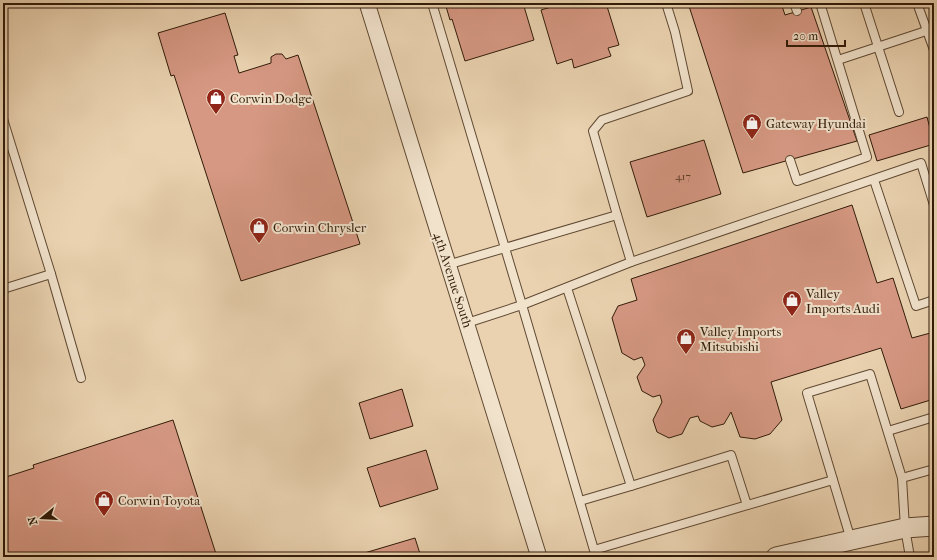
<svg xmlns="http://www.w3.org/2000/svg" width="937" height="560" font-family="'IM FELL French Canon',serif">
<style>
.building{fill:#d69883;stroke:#311b08}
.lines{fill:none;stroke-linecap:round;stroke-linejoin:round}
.service-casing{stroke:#5f4932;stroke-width:10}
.minor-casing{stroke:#5f4932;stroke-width:17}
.tertiary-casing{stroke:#5f4932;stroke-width:21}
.service{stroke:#f1e2cc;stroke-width:8}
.minor{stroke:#f1e2cc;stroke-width:15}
.tertiary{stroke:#f1e2cc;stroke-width:19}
.labels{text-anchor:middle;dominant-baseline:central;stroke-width:4;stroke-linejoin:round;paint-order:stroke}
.number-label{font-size:11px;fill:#5a3a27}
.poi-label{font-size:13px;fill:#311b08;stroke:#f1e2cc;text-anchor:start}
.street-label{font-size:13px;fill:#311b08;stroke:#f1e2cc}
</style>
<rect width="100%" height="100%" fill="#ead2b0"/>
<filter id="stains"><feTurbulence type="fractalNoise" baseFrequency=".005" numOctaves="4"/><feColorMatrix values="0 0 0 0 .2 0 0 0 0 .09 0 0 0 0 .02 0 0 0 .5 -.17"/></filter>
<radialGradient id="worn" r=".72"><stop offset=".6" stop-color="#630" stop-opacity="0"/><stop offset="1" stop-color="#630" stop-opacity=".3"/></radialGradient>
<!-- building -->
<g class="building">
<polygon points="445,3 523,3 534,40 465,61 452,19 450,20"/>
<polygon points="557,3 606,3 619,45 608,48 611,56 574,68 572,59 557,64 541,10 558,5"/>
<polygon points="688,3 781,3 785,15 811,7 857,141 743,173"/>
<polygon points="225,13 238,55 234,56 239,73 271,63 271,57 276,54 282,54 286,59 298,55 360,244 241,281 174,75 171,76 158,33"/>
<polygon points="927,117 934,144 877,161 869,135"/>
<polygon points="704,140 721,194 647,217 630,162"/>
<polygon points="852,205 877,283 893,278 912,338 934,332 934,399 901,409 881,348 771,382 782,420 770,434 755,439 740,437 731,412 724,424 712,427 700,421 698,416 690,418 682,434 669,438 657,432 653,420 662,402 660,395 653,397 642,391 637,377 645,365 642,357 634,360 622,353 612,318 618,306 637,300 631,279"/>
<polygon points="402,389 413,426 370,439 359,403"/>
<polygon points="173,420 217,557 3,557 3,478 34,468 33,465"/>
<polygon points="426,450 438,489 380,507 367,468"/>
<polygon points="415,538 421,557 362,557 361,554"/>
</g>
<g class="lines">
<defs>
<g id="service">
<polyline points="432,3 522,305 467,323"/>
<polyline points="794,3 797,11"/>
<polyline points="864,3 899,112"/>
<polyline points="917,3 934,50"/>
<polyline points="838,60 926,31"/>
<polyline points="3,119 51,274 3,289"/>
<polyline points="790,160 797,181 867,157 820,3"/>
<polyline points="874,180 916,306 934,300"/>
<polyline points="617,215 631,262"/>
<polyline points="447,265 617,215 593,131 602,120 688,91 675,32 666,3"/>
<polyline points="51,274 81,378"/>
<polyline points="567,288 631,486 580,501"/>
<polyline points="888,431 934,417"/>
<polyline points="833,480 594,550 522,305 631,262 921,163 934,205"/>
<polyline points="631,486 731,455 747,505"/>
<polyline points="851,540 807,393 870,374 902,478"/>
<polyline points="910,557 905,528 902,478 934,469"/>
</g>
<polyline id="minor" points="367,3 539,557"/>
<polyline id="tertiary" points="776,557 905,528 934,526"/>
</defs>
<!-- service casing -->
<use href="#service" class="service-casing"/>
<!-- minor casing -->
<use href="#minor" class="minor-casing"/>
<!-- tertiary casing -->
<use href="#tertiary" class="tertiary-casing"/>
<!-- service -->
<use href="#service" class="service"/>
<!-- minor -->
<use href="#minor" class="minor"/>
<!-- tertiary -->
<use href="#tertiary" class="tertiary"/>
</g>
<!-- icons -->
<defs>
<symbol id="shop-pin" viewBox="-11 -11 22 30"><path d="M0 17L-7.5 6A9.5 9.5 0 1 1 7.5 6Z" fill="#8f2418" stroke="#f1e2cc"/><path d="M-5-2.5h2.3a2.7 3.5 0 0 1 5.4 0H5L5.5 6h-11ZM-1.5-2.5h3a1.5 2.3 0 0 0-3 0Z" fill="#fff"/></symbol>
</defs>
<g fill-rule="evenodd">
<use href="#shop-pin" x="205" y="87" width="22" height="30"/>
<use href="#shop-pin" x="741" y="112" width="22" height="30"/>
<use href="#shop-pin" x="248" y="216" width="22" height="30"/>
<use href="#shop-pin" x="781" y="289" width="22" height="30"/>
<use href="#shop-pin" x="675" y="327" width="22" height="30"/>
<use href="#shop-pin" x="93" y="489" width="22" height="30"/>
</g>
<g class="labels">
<!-- number labels -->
<g class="number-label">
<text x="683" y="176">417</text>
</g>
<!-- poi labels -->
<g class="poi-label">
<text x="230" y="98">Corwin Dodge</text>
<text x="766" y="123">Gateway Hyundai</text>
<text x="273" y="227">Corwin Chrysler</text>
<text x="806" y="293">Valley<tspan x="806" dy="15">Imports Audi</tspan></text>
<text x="700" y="331">Valley Imports<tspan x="700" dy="15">Mitsubishi</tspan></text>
<text x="118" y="500">Corwin Toyota</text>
</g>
<!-- street labels -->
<g class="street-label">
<text transform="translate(453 280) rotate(72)">4th Avenue South</text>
</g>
</g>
<!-- margin -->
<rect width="937" height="560" fill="none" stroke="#ead2b0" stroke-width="16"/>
<rect x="4" y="4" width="929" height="552" fill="none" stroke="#311b08" stroke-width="2"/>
<rect x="8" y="8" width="921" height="544" fill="none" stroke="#311b08"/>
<!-- north arrow -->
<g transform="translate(42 518) rotate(252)" stroke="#f1e2cc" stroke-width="3" paint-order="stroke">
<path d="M0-3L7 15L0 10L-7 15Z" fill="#311b08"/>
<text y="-6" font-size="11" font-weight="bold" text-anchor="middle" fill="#311b08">N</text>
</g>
<!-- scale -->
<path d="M787 40v6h58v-6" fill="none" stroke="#311b08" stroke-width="2"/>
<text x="793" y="40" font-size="12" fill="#311b08" stroke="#f1e2cc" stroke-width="3" paint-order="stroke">20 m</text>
<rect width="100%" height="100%" filter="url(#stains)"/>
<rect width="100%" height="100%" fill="url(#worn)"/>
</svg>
